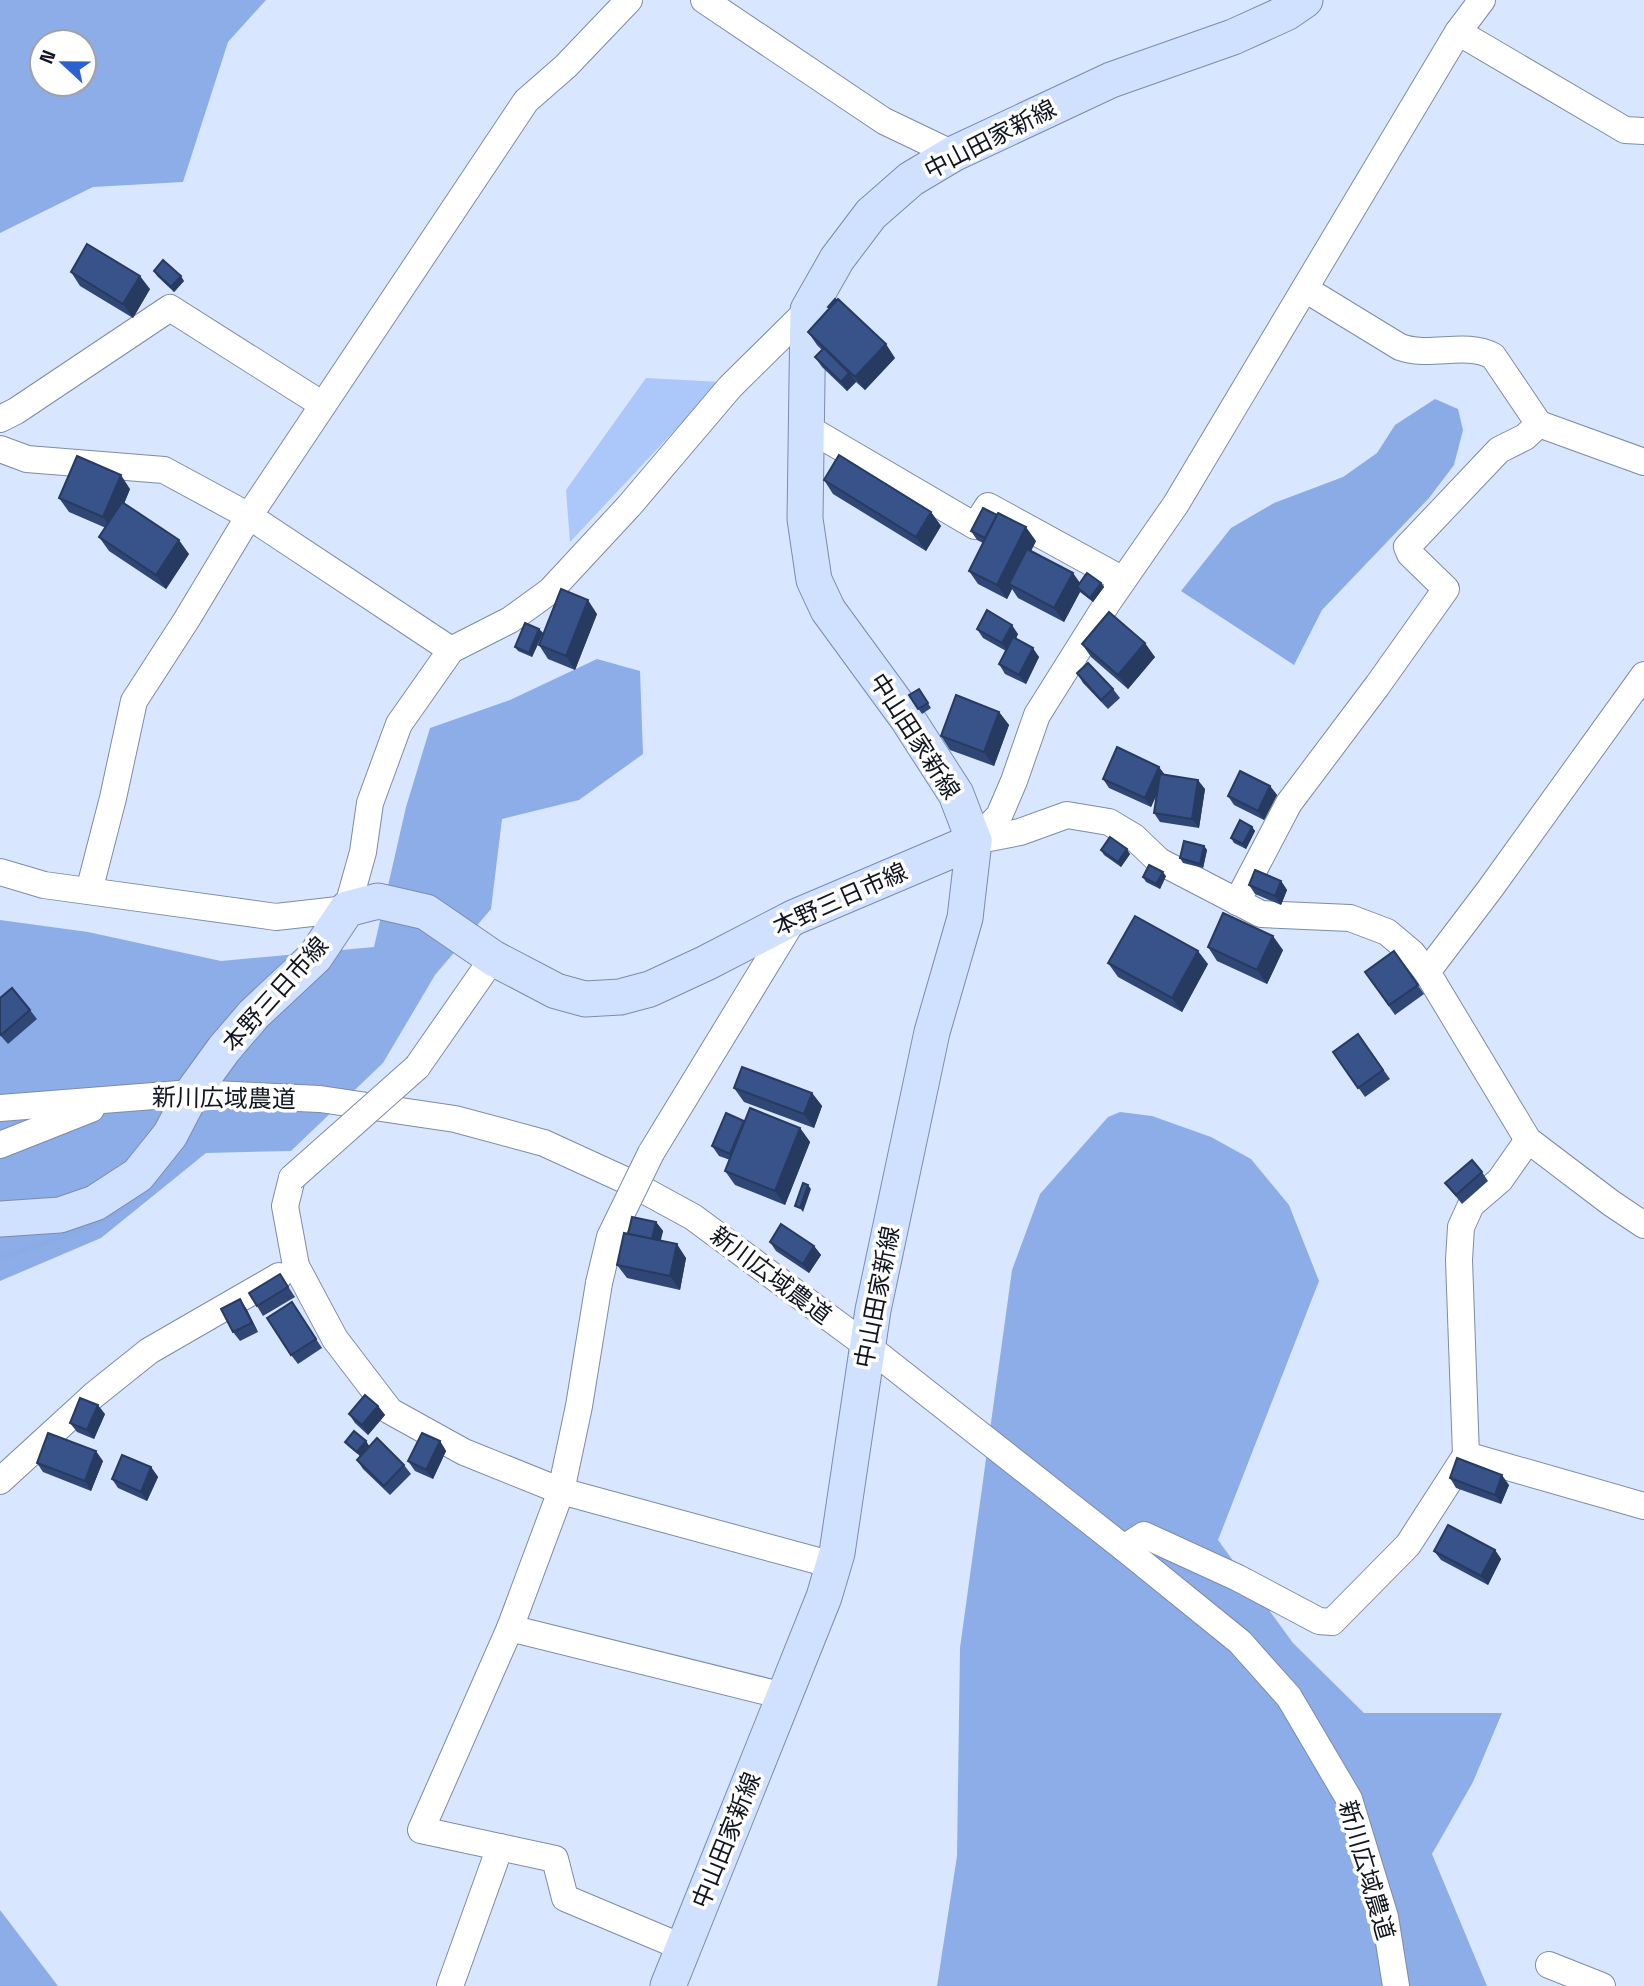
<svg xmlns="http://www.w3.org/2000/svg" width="1644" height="1986" font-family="'Space Grotesk','Noto Sans JP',sans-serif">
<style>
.green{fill:#acc7f9}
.forest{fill:#8dade9;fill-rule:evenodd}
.water{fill:#8babe6}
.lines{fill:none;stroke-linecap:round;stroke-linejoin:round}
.stream{stroke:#8babe6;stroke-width:6}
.minor-casing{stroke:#7d8ba7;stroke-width:28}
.major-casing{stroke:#798cb1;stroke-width:37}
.minor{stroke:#fff;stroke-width:26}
.major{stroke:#d0e0ff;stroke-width:35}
.minor-bridge-casing{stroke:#7d8ba7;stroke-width:28;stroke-linecap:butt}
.minor-bridge{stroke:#fff;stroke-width:26}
.wall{fill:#304776}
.shaded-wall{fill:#273a60}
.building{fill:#385389;stroke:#273a60;stroke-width:2}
.labels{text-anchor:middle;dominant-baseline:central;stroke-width:7;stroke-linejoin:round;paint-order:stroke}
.street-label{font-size:24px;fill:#10151f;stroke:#fff}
</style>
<rect width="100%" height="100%" fill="#d9e6ff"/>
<!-- green -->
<polygon class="green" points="646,378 720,382 570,542 566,490"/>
<!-- forest -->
<g class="forest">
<path d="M 0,0 L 266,0 L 228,42 L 183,182 L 93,187 L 0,233 ZM 42,42 L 84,42 L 84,84 L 42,84 Z"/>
<polygon points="597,659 640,671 643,754 579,800 502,819 491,909 435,975 383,1063 291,1151 206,1153 101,1238 0,1281 0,920 88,932 221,961 374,947 406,807 430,728 510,700"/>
<polygon points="1120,1112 1152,1116 1211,1137 1251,1159 1289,1205 1319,1281 1218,1540 1293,1643 1364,1713 1502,1713 1473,1782 1432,1854 1487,1986 937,1986 957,1856 960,1648 1012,1270 1040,1194 1108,1117"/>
<polygon points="0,1910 58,1986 0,1986"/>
</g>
<!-- water -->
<polygon class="water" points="1435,399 1458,409 1463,430 1454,465 1429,498 1322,610 1294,665 1181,591 1231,528 1274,503 1343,477 1377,453 1395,425"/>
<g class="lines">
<!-- stream -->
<path class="stream" d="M 0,1258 C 45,1243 103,1226 138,1195"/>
<defs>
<g id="minor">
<polyline points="704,0 884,121 953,154"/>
<polyline points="1458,32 1625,130 1644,131"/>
<path d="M 1305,289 L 1400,347 C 1430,358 1465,341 1493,356 L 1539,424 L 1644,462"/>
<polyline points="0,419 16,411 170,308 323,405"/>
<polyline points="806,427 975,526 988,506 1123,580"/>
<polyline points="0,449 27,459 164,470 249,516 451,650"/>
<polyline points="974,841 999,816 1014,781 1037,715 1108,602 1176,504 1458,32 1482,0"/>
<polyline points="974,841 1020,832 1067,815 1109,822 1134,837 1159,861 1261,914 1350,918 1387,932 1412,953 1427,972 1528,1140 1611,1203 1644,1225"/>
<polyline points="0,872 44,885 276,917 347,909 363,852 370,803 399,724 451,650 510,620 550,591 629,506 730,387 808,310"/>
<polyline points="89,891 113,798 134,701 187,619 249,516 526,101 566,66 629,0"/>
<polyline points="1237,902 1289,803 1377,686 1446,589 1410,554 1407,547 1499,450 1525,437 1539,424"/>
<polyline points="1427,972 1490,889 1644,675"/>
<polyline points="417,1067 493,958"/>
<polyline points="0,1108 192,1093 320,1099 455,1119 544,1143 627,1181 693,1217 866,1345 1124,1548 1240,1642 1289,1697 1349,1799 1385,1917 1396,1986"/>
<polyline points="1528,1140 1500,1180 1471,1205 1461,1227 1459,1260 1466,1455 1644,1506"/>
<polyline points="0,1145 91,1109"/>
<polyline points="651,1153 795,917"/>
<polyline points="292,1178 285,1206 296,1266 335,1339 390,1411 464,1452 561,1491 833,1565"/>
<polyline points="599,1283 579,1406 561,1491 510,1628 421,1830 555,1859 565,1898 684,1948"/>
<polyline points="0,1481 94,1395 149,1351 279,1276"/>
<polyline points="1124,1548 1144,1535 1238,1578 1319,1621 1332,1622 1408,1545 1466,1455"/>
<polyline points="510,1628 784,1696"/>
<polyline points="1549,1965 1602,1986"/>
<polyline points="450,1986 500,1847"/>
</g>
<g id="major">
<polyline points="0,1219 60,1215 95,1203 138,1175 170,1135 192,1093 224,1049 254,1014 315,957 347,909 378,901 426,912 493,958 556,991 585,999 620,997 650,989 706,963 795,917 974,841"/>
<polyline points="668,1986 824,1597 837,1553 873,1310 932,1032 965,918 974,841 956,794 907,718 828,610 814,580 805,519 808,310 837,259 871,214 911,179 953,154 1111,80 1233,37 1286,13 1305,0"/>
</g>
</defs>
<!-- minor casing -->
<use href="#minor" class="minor-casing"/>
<!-- major casing -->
<use href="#major" class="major-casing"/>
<!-- minor -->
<use href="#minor" class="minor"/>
<!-- major -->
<use href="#major" class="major"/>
<defs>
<g id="minor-bridge">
<polyline points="292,1178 417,1067"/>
<polyline points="599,1283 610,1237 651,1153"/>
</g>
</defs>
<!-- minor-bridge casing -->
<use href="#minor-bridge" class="minor-bridge-casing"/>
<!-- minor-bridge -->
<use href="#minor-bridge" class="minor-bridge"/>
</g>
<!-- wall -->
<g class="wall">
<polygon points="154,271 184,281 174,292 157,276"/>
<polygon points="71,272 150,289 133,318 80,286"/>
<polygon points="808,332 895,358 865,390 856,382 847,391 822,367 815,357 822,350 817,345"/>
<polygon points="824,480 931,512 941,526 926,551 833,494"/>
<polygon points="130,489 124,503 189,554 166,589 109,551 99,537 106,528 69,512 59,498"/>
<polygon points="971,531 1036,541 1031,551 1080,583 1101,583 1104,587 1093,602 1080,592 1064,622 1018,598 1012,589 1007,599 978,584 969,571 983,543 977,540"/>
<polygon points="597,614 575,670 548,659 539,645"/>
<polygon points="539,629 543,633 532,657 518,651 515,647"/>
<polygon points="977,629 1018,634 1016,639 1039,657 1026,684 1005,674 999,664 1006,651 983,638"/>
<polygon points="1082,644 1155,657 1128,689 1091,657"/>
<polygon points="1077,673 1113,689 1120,698 1108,709 1083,683"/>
<polygon points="919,689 931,708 922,714 909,695"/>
<polygon points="999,712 1009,725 994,766 950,750 941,736"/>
<polygon points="1165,775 1205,789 1199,828 1160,822 1154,813 1156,795 1151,807 1109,788 1103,779"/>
<polygon points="1270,786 1277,795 1264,820 1234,805 1228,796"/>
<polygon points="1252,827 1255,831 1246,849 1234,843 1231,838"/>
<polygon points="1204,846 1207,850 1203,868 1183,863 1180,858"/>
<polygon points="1101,850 1130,854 1121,867 1104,855"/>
<polygon points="1166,876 1160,889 1146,882 1143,877"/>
<polygon points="1281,881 1287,890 1281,905 1255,894 1249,885"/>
<polygon points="1208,947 1283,950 1267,984 1217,961"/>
<polygon points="1394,951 1424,994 1395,1015 1365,972"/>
<polygon points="1108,963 1208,964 1182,1012 1118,977"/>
<polygon points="0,998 30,1010 37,1019 8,1044 0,1035"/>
<polygon points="1358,1034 1390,1079 1365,1097 1333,1052"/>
<polygon points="734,1088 812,1093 822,1106 814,1128 744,1102"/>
<polygon points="744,1121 745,1122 800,1128 810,1142 785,1205 735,1185 725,1171 730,1160 719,1156 712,1146"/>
<polygon points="1482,1172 1488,1181 1462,1204 1445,1183"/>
<polygon points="656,1222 663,1231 660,1241 686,1258 680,1290 627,1278 617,1265 628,1234"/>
<polygon points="770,1242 814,1246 821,1255 809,1273 776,1251"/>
<polygon points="280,1274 295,1297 263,1316 257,1306"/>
<polygon points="292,1302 322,1348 298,1364 291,1355"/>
<polygon points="246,1308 258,1332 240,1341 233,1332"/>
<polygon points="378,1406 385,1415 368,1435 355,1423 349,1414"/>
<polygon points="105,1414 94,1439 77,1432 70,1423"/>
<polygon points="366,1441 369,1446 361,1455 404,1465 411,1474 390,1495 363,1469 357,1460 360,1456 348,1446 345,1442"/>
<polygon points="440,1441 446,1451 433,1479 415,1471 408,1461"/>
<polygon points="103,1461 91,1491 43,1472 37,1463"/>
<polygon points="151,1467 158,1477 147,1501 118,1488 112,1479"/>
<polygon points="1450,1478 1509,1485 1501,1504 1456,1488"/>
<polygon points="1495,1550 1501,1559 1488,1585 1441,1560 1434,1551"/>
</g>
<!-- shaded-wall -->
<g class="shaded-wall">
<polygon points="140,276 150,289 133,318 123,304"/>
<polygon points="181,276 184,281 174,292 171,287"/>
<polygon points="886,344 895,358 865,390 855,377"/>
<polygon points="849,373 856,382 847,391 841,382"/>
<polygon points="121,475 130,489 113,531 103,517"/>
<polygon points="931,512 941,526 926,551 916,537"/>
<polygon points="1026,527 1036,541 1013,586 1009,584 1012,589 1007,599 997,585"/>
<polygon points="179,540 189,554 166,589 156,575"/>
<polygon points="1073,573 1083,587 1077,587 1080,592 1064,622 1054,608"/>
<polygon points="1101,583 1104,587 1093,602 1090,598"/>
<polygon points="588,600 597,614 575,670 566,656"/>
<polygon points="1012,625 1018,634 1008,652 1002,643"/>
<polygon points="539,629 543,633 532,657 529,653"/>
<polygon points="1145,643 1155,657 1128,689 1118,675"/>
<polygon points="1033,648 1039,657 1026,684 1019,675"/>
<polygon points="999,712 1009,725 994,766 984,752"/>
<polygon points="1159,767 1166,776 1151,807 1145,798"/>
<polygon points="1198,780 1205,789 1199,828 1192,819"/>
<polygon points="1270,786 1277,795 1264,820 1258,811"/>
<polygon points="1252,827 1255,831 1246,849 1243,844"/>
<polygon points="1204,846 1207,850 1203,868 1200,864"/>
<polygon points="1127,849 1130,854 1121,867 1118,862"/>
<polygon points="1163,872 1166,876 1160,889 1156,884"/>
<polygon points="1281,881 1287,890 1281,905 1275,896"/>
<polygon points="1273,936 1283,950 1267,984 1257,970"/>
<polygon points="1198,951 1208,964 1182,1012 1172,998"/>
<polygon points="812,1093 822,1106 814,1128 804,1114"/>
<polygon points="800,1128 810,1142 785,1205 775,1191"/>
<polygon points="808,1185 811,1189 803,1212 800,1208"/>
<polygon points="656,1222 663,1231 658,1252 651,1243"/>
<polygon points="677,1244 686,1258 680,1290 670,1276"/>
<polygon points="814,1246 821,1255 809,1273 803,1264"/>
<polygon points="240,1299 246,1308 258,1332 252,1323"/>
<polygon points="98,1405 105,1414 94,1439 87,1430"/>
<polygon points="378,1406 385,1415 368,1435 362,1425"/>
<polygon points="366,1441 369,1446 360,1456 357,1452"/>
<polygon points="440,1441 446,1451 433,1479 426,1470"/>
<polygon points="96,1451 103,1461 91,1491 85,1481"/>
<polygon points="151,1467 158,1477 147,1501 141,1492"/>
<polygon points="1502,1475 1509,1485 1501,1504 1495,1495"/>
<polygon points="1495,1550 1501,1559 1488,1585 1481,1576"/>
</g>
<!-- building -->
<g class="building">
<polygon points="87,244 140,276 123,304 71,272"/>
<polygon points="163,260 181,276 171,287 154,271"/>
<polygon points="835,299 837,301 830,308 828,307"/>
<polygon points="838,299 886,344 855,377 808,332"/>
<polygon points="824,348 849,373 841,382 815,357"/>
<polygon points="839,455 931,512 916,537 824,480"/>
<polygon points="77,456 121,475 103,517 59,498"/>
<polygon points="122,502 179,540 156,575 99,537"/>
<polygon points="983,508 997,515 985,538 971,531"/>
<polygon points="998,513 1026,527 997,585 969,571"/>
<polygon points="1027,549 1073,573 1054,608 1009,584"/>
<polygon points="1087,573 1101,583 1090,598 1077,587"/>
<polygon points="561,589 588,600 566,656 539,645"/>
<polygon points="987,610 1012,625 1002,643 977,629"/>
<polygon points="1109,612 1145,643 1118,675 1082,644"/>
<polygon points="525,623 539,629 529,653 515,647"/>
<polygon points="1013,637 1033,648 1019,675 999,664"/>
<polygon points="1088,663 1113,689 1101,700 1077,673"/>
<polygon points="919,689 928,703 918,709 909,695"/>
<polygon points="956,695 999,712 984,752 941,736"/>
<polygon points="1117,747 1159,767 1145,798 1103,779"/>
<polygon points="1240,771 1270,786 1258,811 1228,796"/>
<polygon points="1160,774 1198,780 1192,819 1154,813"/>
<polygon points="1240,820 1252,827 1243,844 1231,838"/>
<polygon points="1110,837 1127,849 1118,862 1101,850"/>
<polygon points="1184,841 1204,846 1200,864 1180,858"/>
<polygon points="1149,865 1163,872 1156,884 1143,877"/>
<polygon points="1255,870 1281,881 1275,896 1249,885"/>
<polygon points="1223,913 1273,936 1257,970 1208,947"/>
<polygon points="1135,916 1198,951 1172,998 1108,963"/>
<polygon points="1394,951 1418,985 1389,1005 1365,972"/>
<polygon points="12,988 30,1010 1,1035 0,1033 0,998"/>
<polygon points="1358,1034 1383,1070 1358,1088 1333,1052"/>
<polygon points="742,1067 812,1093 804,1114 734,1088"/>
<polygon points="750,1108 800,1128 775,1191 725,1171"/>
<polygon points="726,1113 744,1121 730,1154 712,1146"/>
<polygon points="1472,1160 1482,1172 1456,1195 1445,1183"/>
<polygon points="803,1183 808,1185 800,1208 795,1206"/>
<polygon points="632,1217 656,1222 652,1239 628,1234"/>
<polygon points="781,1224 814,1246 803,1264 770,1242"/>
<polygon points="624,1233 677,1244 670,1276 617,1265"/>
<polygon points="280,1274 288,1287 257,1306 249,1293"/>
<polygon points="240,1299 252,1323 233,1332 221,1309"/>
<polygon points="292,1302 316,1339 291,1355 267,1318"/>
<polygon points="365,1395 378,1406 362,1425 349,1414"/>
<polygon points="80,1398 98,1405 87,1430 70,1423"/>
<polygon points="354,1431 366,1441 357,1452 345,1442"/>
<polygon points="48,1433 96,1451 85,1481 37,1463"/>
<polygon points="422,1433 440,1441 426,1470 408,1461"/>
<polygon points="377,1438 404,1465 384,1486 357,1460"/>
<polygon points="122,1455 151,1467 141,1492 112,1479"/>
<polygon points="1457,1458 1502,1475 1495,1495 1450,1478"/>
<polygon points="1448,1525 1495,1550 1481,1576 1434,1551"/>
</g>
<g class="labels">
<!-- street labels -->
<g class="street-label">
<text transform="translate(990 139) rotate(-27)">中山田家新線</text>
<text transform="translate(915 736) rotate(57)">中山田家新線</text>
<text transform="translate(840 899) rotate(-24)">本野三日市線</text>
<text transform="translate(275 994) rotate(-48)">本野三日市線</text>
<text transform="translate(224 1098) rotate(1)">新川広域農道</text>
<text transform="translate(771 1275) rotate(37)">新川広域農道</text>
<text transform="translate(877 1297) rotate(-79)">中山田家新線</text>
<text transform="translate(726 1840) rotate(-68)">中山田家新線</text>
<text transform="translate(1367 1870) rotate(74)">新川広域農道</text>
</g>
</g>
<!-- north arrow -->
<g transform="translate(63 63) rotate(292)"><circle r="33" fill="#ffffff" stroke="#9fa1a5" stroke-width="2"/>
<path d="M0-5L12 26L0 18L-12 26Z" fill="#2d61cf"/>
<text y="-10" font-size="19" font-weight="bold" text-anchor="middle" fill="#10151f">N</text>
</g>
</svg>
